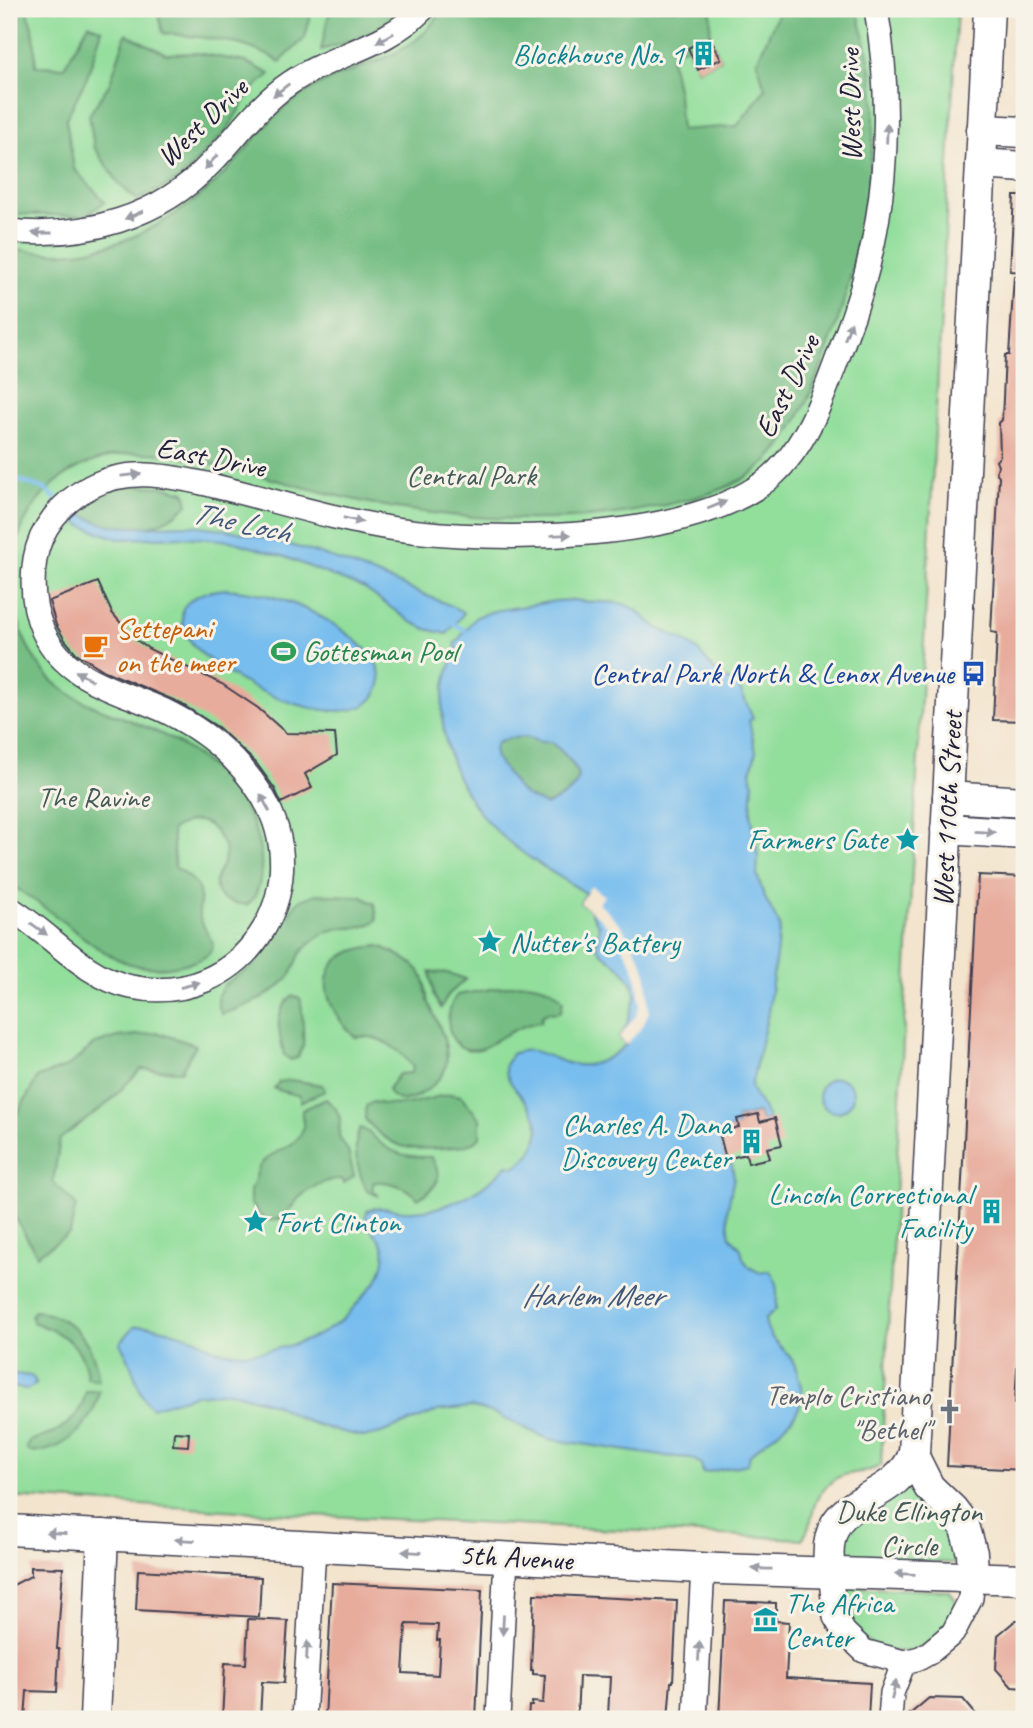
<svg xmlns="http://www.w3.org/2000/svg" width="1033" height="1728" font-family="Caveat,sans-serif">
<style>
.green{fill:#92de9b;stroke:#5a806b;stroke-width:2}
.forest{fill:#75bd83;stroke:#4c705f;stroke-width:2}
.water{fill:#77bdee;stroke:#4c7094;stroke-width:2;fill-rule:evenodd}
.pier{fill:#f3e4cd}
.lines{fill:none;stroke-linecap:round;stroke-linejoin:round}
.stream{stroke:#77bdee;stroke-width:5}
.building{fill:#e7ac9c;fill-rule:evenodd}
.minor-casing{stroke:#413f51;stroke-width:26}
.major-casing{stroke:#413f51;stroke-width:33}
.minor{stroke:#fff;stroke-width:23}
.major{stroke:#fff;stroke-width:30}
.oneway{fill:#9c9ca7}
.labels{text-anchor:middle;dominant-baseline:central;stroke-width:6;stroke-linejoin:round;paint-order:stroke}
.culture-label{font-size:30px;fill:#0d838f;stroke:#f7f3e8;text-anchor:end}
.street-label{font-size:30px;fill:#22223b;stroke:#f7f3e8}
.park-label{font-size:30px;fill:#445a58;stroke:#f7f3e8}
.food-label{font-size:30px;fill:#c56008;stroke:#f7f3e8;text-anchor:start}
.leisure-label{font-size:30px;fill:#27864d;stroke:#f7f3e8;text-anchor:start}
.transit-label{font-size:30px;fill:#164399;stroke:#f7f3e8;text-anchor:end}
.worship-label{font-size:30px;fill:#5b616d;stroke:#f7f3e8;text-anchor:end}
.water-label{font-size:32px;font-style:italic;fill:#40587a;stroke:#f7f3e8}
</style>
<rect width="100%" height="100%" fill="#f7f3e8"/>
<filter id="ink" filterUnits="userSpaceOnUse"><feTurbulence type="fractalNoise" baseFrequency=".0143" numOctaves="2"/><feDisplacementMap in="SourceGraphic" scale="14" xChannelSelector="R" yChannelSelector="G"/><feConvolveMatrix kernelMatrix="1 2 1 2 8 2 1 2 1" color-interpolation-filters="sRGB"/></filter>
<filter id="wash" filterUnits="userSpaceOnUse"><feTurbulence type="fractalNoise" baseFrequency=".00686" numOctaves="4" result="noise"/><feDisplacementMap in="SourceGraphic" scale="28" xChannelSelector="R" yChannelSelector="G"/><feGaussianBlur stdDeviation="1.57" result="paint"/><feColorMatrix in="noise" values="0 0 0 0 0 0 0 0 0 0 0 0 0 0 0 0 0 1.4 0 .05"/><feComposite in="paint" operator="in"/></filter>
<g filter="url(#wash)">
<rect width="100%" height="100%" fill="#f3e4cd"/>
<!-- green -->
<g class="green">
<path d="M 9,9 L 957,9 L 881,1464 C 870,1476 845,1469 831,1482 C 806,1503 817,1521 802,1539 L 288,1514 L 9,1497 Z"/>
<polygon points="911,1479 950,1522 959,1563 842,1559 845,1527"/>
<polygon points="848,1587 949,1591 956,1600 957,1610 947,1631 911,1652 882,1651 847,1628 843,1590"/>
</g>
<!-- forest -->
<g class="forest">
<polygon points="9,9 27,9 34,35 36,66 64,67 89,24 102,30 87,77 66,119 74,169 105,202 85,216 9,214"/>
<path d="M 162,9 L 312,9 L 305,38 L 280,62 C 243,39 205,38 163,33 L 158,12 Z"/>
<polygon points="330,9 405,9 376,33 321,50"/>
<path d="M 444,9 L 711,9 L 710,37 L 721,59 L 698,70 L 688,48 L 681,47 L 671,59 L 678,94 L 681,130 L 737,126 L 765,89 L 757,61 L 780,9 L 857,9 C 864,37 872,67 874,96 C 876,120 872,144 870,167 C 863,223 853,279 834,332 C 818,375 802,425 769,459 C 742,487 701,497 665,505 C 580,525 476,522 390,507 C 332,497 274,478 217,465 C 191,459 165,452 138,453 C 109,454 77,464 55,483 C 29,505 11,542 12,577 C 13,614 22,647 47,675 C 71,702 109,711 141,725 C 197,747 254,793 261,857 C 262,874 261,894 247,905 C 237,904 222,902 217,892 C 210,878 224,869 225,856 C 226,849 222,841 218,836 C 206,816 190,818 172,830 L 175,867 C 188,876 201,883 200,901 C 200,905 199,909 199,913 C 200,924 209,933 213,944 C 210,958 198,961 185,964 C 135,976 110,958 71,928 C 51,912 31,897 9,884 L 9,248 C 23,250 37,253 51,253 C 123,255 191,212 237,160 C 257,136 274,113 300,96 C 336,71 381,66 416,40 C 427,32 436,19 444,9 Z"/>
<polygon points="126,34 166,54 197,53 246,62 270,74 250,92 227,130 179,180 137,200 120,185 94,147 89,115 110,83"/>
<path d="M 126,485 L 166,487 L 185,492 L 188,504 C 156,535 116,535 79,513 L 80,511 L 77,508 L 107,491 Z"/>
<path d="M 526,737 L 541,742 L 551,742 C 584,770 591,785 546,805 L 526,796 L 517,788 L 496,758 L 494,749 L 497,743 L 509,738 Z"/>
<path d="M 316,894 L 362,897 L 375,904 L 377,920 C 357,935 344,921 321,935 C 315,939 306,947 301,953 C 296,960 295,971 289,977 C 271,997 246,1007 222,1014 L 218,1005 L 218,995 L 224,985 L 250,968 L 262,954 L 298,901 Z"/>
<path d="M 379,946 C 394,952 416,962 423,977 C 426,985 426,995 429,1003 C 437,1023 450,1042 446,1065 C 443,1085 397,1117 388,1089 L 399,1074 L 411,1073 L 413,1067 C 399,1048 379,1034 355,1037 C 314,998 314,950 379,946 Z"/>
<polygon points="430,972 447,973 466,979 449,994 441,1008 434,996"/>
<path d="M 526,983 C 541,985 553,987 563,1001 L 561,1011 L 556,1013 L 549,1012 L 542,1016 L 541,1022 C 524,1024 509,1032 495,1041 C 491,1043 485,1048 480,1049 C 447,1056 441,1015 457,995 Z"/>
<path d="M 292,996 L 300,998 C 302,1002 304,1039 303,1046 C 303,1047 298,1055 298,1057 L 291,1060 L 284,1055 C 279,1032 272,1015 292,996 Z"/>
<polygon points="159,1033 196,1045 181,1071 141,1069 107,1104 60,1139 53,1182 76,1205 70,1233 37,1255 16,1219 9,1214 9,1128 38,1077 69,1066 93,1045 117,1037"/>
<polygon points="291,1080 322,1085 325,1090 323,1092 300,1102 300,1096 274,1089 279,1082"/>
<path d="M 451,1094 L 461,1096 L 480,1119 L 480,1137 C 469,1147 458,1147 444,1148 C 407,1151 390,1148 365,1119 L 366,1106 L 373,1102 C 406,1110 419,1099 451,1094 Z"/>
<path d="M 326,1099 L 336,1109 L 340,1118 L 339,1137 L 348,1151 L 354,1176 L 344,1183 L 342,1179 C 326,1178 307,1189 296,1201 C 291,1207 288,1214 281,1218 C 275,1221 271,1220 265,1221 L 250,1203 L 250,1190 C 257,1182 255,1172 261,1164 C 273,1148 299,1149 303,1127 C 304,1121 301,1116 302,1110 Z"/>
<path d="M 360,1128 C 370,1131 375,1139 383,1145 C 398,1156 414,1157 431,1157 C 445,1179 437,1187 418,1199 C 411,1188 387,1180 374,1182 L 372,1189 L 379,1196 L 367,1191 C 358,1172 351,1148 360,1128 Z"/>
<path d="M 35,1311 C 42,1311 44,1313 51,1315 C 81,1325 95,1350 99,1380 L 87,1378 C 84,1343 61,1333 33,1322 L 31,1315 Z"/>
<path d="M 86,1391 L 99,1391 C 95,1423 62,1456 28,1451 L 26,1446 L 29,1441 C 57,1434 80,1422 86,1391 Z"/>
</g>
<!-- water -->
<g class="water">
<path d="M 79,513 C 122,538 154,521 199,526 C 273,534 357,565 425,595 C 438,601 451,604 464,613 L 447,634 L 426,629 L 411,622 L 365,589 L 285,557 L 231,541 L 184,537 L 118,539 L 82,526 L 74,519 Z"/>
<path d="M 226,589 C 249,591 273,595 294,604 C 321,615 391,652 379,688 C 376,695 371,701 365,705 C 323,729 207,675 186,634 C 182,626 182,616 183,608 C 195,593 208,591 226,589 Z"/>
<path d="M 574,600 C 591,604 607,600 623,604 C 639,608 645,620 658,628 C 669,634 682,638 692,646 C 708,657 715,681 737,682 L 753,718 L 749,721 L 756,752 L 751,772 L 753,783 L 751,813 L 758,857 L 757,875 L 765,898 L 780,926 L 768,1013 L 751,1086 C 755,1099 763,1104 768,1119 L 761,1121 L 758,1113 L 737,1118 L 739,1127 L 719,1132 L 726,1159 L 732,1165 L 734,1177 L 727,1212 L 730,1236 L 741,1249 L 743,1258 L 749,1267 L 760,1273 L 770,1271 C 778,1283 778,1294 776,1309 L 765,1319 C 767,1335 776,1343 788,1354 C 794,1361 797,1370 799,1379 C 813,1418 771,1433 750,1455 L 748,1464 L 703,1473 L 701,1464 L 691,1458 L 662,1456 L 548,1439 L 491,1412 L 470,1407 L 438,1411 L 381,1433 L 364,1437 L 330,1429 L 303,1420 L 274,1404 L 231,1392 L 194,1395 L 152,1408 C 139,1397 135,1374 128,1358 C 126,1352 122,1349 120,1343 L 134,1327 C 153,1323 175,1333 194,1338 C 202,1341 209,1348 217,1350 C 252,1359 312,1344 339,1322 C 351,1313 358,1301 368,1291 C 372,1286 376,1285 378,1279 C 382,1270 386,1258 384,1248 C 380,1235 361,1227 367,1211 C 379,1205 392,1210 405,1211 C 444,1213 481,1193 507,1165 L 514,1167 C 523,1162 529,1157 533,1148 C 554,1110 505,1094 505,1065 L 512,1054 C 549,1036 569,1094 626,1045 L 619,1037 C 629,1027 630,1009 636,996 L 632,983 L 623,970 L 600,951 L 597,946 L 599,927 L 590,910 L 580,903 L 586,893 C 523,855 469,825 448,750 C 438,714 441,683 457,650 L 455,644 L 476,617 L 494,611 L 556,601 ZM 526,737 L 540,742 L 551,742 C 584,770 591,786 546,805 L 526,796 L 517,788 L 496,758 L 494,749 L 497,743 L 509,738 Z"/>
<circle cx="836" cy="1095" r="17"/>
<polygon points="14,1374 31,1376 35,1380 35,1385 28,1389 11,1387 9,1386 9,1376"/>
</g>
<!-- pier -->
<polygon class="pier" points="591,886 604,896 599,903 620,924 629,938 643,964 647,978 649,1011 643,1026 626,1045 619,1037 636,1016 640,1004 638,983 631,961 615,935 599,917 580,903"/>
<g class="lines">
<!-- stream -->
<g class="stream">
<polyline points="9,477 45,489 59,501"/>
<polyline points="448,621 464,630"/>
</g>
</g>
<g id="blocks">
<!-- building -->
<g class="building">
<polygon points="710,37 721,59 698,70 688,48"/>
<polygon points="1014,196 1024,196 1024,272 1010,271"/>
<polygon points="1014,276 1024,276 1024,721 993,720 997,633 991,632 999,476 996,472 998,466 996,461 1000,456 999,423 1002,420 1005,355 1009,355"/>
<polygon points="98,582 112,613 135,639 149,649 222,684 258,708 286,733 335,734 337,755 305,774 312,788 281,803 275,789 256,763 219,728 178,702 105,671 76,653 65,640 56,625 49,601"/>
<polygon points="978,875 1024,877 1024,1250 1015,1403 1024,1403 1022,1437 1024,1437 1024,1470 947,1466"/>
<polygon points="758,1114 760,1122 775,1118 782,1145 767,1148 770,1158 748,1163 746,1154 726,1159 719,1132 739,1127 737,1119"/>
<polygon points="174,1432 189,1433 188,1446 173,1445"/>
<polygon points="31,1567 63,1568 57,1649 59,1649 57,1692 27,1691 25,1719 9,1719 9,1587 31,1576"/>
<polygon points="138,1570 261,1577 259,1617 136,1610"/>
<path d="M 332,1583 L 482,1590 L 476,1719 L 325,1719 ZM 406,1624 L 438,1625 L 437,1640 L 440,1640 L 438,1675 L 403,1673 Z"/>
<polygon points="534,1594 677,1601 673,1682 671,1682 668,1719 608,1717 610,1677 579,1676 577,1719 528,1719 529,1706 532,1706 532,1702 543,1703 545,1675 533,1674 533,1670 531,1670"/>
<polygon points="725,1601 776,1603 776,1621 789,1622 786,1678 870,1683 868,1719 719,1719"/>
<polygon points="248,1619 288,1621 284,1683 262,1682 260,1719 222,1719 225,1663 246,1664"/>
<polygon points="1016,1620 1024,1620 1024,1688 1012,1687 996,1669 998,1635"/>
<polygon points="929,1698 963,1699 980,1719 904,1719"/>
</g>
</g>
</g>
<g filter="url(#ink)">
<use href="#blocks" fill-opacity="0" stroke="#413f51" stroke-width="2"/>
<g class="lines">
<defs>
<g id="minor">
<path d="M 9,231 C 83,239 160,218 212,162 C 238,135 258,105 290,83 C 334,53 385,48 423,9"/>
<path d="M 9,908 C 50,932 83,977 131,987 C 241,1009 319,892 263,797 C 241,761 208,733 171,714 C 124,690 67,684 43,631 C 33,608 31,584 35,559 C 40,528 62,502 90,487 C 127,468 164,475 202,483 C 267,498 330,519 396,529 C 493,543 695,543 772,476 C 811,441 827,385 845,338 C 886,234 895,118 876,9"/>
<polyline points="830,1571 835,1617 844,1632 864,1651 904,1662 920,1658 929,1653 953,1633 971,1598 973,1577"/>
<polyline points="304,1719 314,1548"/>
<polyline points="498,1719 506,1557"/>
<polyline points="695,1719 703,1567"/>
<polyline points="890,1719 892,1693 904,1662"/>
</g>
<g id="major">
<polyline points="982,130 1024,132"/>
<polyline points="981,164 1024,167"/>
<polyline points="948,797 1024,802"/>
<polyline points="946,829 1024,834"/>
<polyline points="913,1455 929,1487 953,1510 964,1525 972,1553 973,1577"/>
<polyline points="9,1530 719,1569 1024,1579"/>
<path d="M 830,1571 C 817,1490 892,1509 914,1454 L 989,9"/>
<polyline points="95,1719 103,1535"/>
</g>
</defs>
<!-- minor casing -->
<use href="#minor" class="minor-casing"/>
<!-- major casing -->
<use href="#major" class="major-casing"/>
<!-- minor -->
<use href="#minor" class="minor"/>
<!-- major -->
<use href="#major" class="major"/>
</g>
<!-- one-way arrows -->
<defs><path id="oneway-solid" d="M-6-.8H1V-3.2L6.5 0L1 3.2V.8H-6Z" transform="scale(1.75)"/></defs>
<g class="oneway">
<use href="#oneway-solid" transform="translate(385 38) rotate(151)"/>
<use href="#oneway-solid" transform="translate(281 90) rotate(142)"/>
<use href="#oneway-solid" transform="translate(887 133) rotate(-88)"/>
<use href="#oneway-solid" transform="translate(211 162) rotate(134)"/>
<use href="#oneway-solid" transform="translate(134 215) rotate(157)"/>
<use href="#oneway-solid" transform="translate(42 233) rotate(-180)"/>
<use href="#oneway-solid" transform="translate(848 331) rotate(-69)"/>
<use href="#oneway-solid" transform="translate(131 475) rotate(-6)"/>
<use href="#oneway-solid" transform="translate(717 505) rotate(-22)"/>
<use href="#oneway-solid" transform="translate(353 520) rotate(13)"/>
<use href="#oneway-solid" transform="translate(561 535) rotate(-2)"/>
<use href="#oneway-solid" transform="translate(84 676) rotate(-149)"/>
<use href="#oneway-solid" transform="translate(265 803) rotate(-118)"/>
<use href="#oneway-solid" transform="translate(985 832) rotate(3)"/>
<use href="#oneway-solid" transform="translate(39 929) rotate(36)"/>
<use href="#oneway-solid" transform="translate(190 985) rotate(-15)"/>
<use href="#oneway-solid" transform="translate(56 1533) rotate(-177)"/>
<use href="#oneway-solid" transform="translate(185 1540) rotate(-177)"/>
<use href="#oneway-solid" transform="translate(412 1552) rotate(-177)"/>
<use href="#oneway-solid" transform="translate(762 1569) rotate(-179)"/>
<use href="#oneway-solid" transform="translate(905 1574) rotate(-178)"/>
<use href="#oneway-solid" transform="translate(503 1625) rotate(93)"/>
<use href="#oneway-solid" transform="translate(307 1651) rotate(-87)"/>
<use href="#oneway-solid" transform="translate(699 1651) rotate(-87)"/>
<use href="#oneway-solid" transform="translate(894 1690) rotate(-76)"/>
</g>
</g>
<!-- icons -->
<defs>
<symbol id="building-bare" viewBox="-9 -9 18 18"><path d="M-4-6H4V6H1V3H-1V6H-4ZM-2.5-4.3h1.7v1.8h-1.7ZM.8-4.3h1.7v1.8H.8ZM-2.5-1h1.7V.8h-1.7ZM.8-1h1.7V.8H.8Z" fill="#0f9aa8" stroke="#f7f3e8" stroke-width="2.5" paint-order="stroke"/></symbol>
<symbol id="cafe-bare" viewBox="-9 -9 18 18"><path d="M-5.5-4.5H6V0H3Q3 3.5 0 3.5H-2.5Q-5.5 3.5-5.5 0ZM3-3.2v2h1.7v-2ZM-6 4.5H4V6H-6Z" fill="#e8710a" stroke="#f7f3e8" stroke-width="2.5" paint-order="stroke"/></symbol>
<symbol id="stadium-bare" viewBox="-9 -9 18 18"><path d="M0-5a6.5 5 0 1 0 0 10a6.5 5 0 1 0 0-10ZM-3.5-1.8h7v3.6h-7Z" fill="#2e9e5b" stroke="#f7f3e8" stroke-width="2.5" paint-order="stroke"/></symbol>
<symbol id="bus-bare" viewBox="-9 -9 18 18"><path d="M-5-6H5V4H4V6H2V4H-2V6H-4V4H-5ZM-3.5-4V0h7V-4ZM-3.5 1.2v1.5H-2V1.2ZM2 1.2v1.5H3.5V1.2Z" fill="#1a4fb4" stroke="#f7f3e8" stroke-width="2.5" paint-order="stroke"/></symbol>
<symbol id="sight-bare" viewBox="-9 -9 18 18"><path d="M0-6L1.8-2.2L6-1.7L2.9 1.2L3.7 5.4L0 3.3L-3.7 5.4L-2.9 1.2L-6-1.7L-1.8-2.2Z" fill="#0f9aa8" stroke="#f7f3e8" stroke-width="2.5" paint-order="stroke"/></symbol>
<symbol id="church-bare" viewBox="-9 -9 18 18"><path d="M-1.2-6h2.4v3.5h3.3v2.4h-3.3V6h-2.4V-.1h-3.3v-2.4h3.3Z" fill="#6b7280" stroke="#f7f3e8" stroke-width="2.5" paint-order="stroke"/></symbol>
<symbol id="museum-bare" viewBox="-9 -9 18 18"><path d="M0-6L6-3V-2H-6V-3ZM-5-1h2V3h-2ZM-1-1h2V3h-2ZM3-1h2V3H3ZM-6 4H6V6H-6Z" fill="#0f9aa8" stroke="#f7f3e8" stroke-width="2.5" paint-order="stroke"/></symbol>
</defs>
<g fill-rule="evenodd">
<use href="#building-bare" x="686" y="36" width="35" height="35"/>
<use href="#cafe-bare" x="78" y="628" width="35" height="35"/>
<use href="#stadium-bare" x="266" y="634" width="35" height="35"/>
<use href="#bus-bare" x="956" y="656" width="35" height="35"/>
<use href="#sight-bare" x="890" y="822" width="35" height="35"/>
<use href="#sight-bare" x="472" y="924" width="35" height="35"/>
<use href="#building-bare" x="734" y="1124" width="35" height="35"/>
<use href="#building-bare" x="974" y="1194" width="35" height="35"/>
<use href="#sight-bare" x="238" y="1204" width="35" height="35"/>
<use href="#church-bare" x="932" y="1394" width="35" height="35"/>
<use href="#museum-bare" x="748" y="1602" width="35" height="35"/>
</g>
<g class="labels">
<!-- culture labels -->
<g class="culture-label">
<text x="684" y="54">Blockhouse No. 1</text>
<text x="887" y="839">Farmers Gate</text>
<text x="510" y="942" text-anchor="start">Nutter's Battery</text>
<text x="731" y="1124">Charles A. Dana<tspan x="731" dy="34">Discovery Center</tspan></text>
<text x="972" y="1194">Lincoln Correctional<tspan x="972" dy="34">Facility</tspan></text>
<text x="276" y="1222" text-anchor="start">Fort Clinton</text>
<text x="785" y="1603" text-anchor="start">The Africa<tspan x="785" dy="34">Center</tspan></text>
</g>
<!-- street labels -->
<g class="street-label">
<text transform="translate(850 105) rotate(-91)">West Drive</text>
<text transform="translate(202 122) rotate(-44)">West Drive</text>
<text transform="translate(787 386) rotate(-64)">East Drive</text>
<text transform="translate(211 457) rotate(11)">East Drive</text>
<text transform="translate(947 809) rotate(-87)">West 110th Street</text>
<text transform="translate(516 1557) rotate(3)">5th Avenue</text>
</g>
<!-- park labels -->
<g class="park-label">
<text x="471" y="475">Central Park</text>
<text x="93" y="797">The Ravine</text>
<text x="909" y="1511">Duke Ellington<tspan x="909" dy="34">Circle</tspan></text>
</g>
<!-- food labels -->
<g class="food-label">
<text x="116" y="628">Settepani<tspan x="116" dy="34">on the meer</tspan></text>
</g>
<!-- leisure labels -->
<g class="leisure-label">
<text x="303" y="651">Gottesman Pool</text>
</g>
<!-- transit labels -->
<g class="transit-label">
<text x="954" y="673">Central Park North &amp; Lenox Avenue</text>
</g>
<!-- worship labels -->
<g class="worship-label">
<text x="930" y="1395">Templo Cristiano<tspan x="930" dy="34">"Bethel"</tspan></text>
</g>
<!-- water labels -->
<g class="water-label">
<text transform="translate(241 522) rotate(12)">The Loch</text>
<text x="592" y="1295">Harlem Meer</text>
</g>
</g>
<!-- margin -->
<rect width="1033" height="1728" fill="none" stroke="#f7f3e8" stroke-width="35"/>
</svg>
